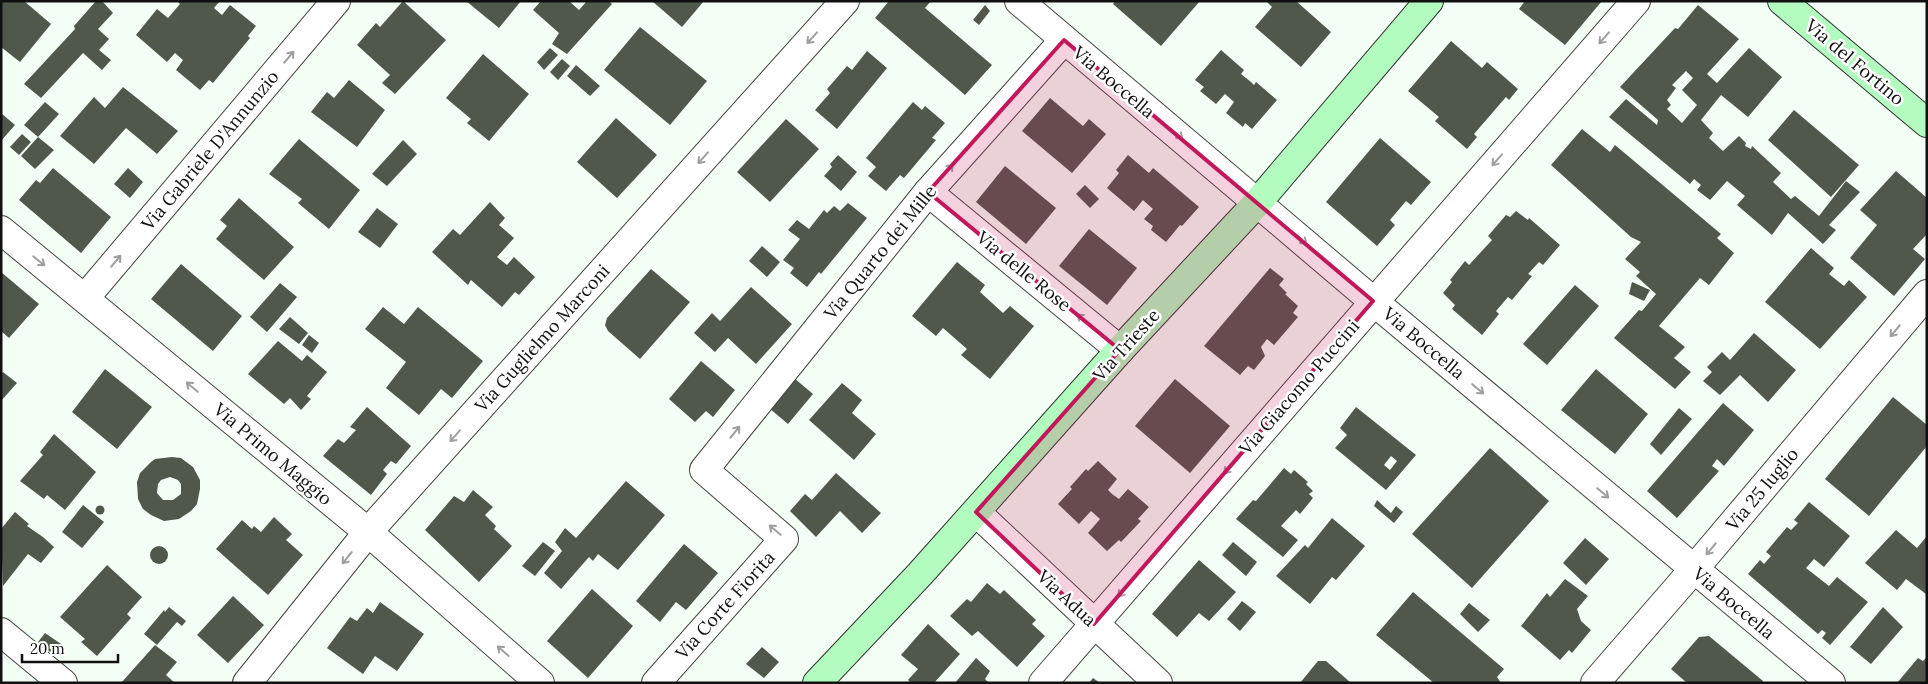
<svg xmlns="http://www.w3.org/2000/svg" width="1928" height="684" font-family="Lora,serif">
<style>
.building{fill:#50584c;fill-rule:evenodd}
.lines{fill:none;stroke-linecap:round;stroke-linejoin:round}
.street-casing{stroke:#434343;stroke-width:30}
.secondary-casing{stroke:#323232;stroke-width:30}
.street{stroke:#fff;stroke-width:28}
.secondary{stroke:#b1fcbe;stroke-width:28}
.oneway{stroke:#9f9f9f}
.marked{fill:#c2185b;fill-opacity:0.2;stroke:#c2185b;stroke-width:4;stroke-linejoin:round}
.labels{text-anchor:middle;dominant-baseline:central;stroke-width:5;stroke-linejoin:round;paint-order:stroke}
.street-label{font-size:18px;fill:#101010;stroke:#fff}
</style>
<rect width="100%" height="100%" fill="#f3fff4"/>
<!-- building -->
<g class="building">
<polygon points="1,1 24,1 51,24 20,62 1,47"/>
<polygon points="96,1 102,1 113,13 98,29 109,39 99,50 111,60 102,70 83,53 41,98 24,84 75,29 74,26"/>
<polygon points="177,1 220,1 214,8 222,15 230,5 256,26 248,36 250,38 213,83 209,80 200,90 176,70 183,60 175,53 167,62 136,35 157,9 168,18 180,4"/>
<polygon points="403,1 446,40 395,94 382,83 390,75 357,45 376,23 380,27"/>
<polygon points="466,1 521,1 499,28"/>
<polygon points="541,1 569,1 579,10 587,1 609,1 612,4 567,54 552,44 559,33 533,10"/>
<polygon points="652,1 704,1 682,27"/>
<polygon points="889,1 931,1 925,8 992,65 965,95 875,18"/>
<polygon points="1115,1 1200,1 1161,46 1113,4"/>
<polygon points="1266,1 1296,1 1331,32 1301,67 1255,27 1272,7"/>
<polygon points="1525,1 1602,1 1565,45 1519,9"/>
<polygon points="985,5 990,11 979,25 973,20"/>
<path d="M 1698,5 L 1739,39 L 1707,74 L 1717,83 L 1749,48 L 1782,77 L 1748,117 L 1721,95 L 1701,120 L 1713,133 L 1709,138 L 1723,151 L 1739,136 L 1746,143 L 1745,146 L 1751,149 L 1752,146 L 1781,173 L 1773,182 L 1791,199 L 1795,196 L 1819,216 L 1846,181 L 1860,192 L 1829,225 L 1836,230 L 1823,244 L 1788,213 L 1772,235 L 1737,205 L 1745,196 L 1727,181 L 1710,200 L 1697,190 L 1701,185 L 1694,179 L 1690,184 L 1609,117 L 1626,99 L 1657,125 L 1658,120 L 1620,87 L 1675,28 L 1678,29 ZM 1686,71 L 1693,78 L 1682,90 L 1697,105 L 1682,123 L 1667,109 L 1671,105 L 1667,100 L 1676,88 L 1672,85 Z"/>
<polygon points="640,27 707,81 670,125 604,70"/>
<polygon points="1451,41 1482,68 1487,62 1518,89 1509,100 1506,97 1474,134 1477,137 1467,149 1435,121 1439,117 1408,91"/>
<polygon points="550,48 558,55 544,70 537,62"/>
<polygon points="1221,50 1244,70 1241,74 1251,82 1254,85 1256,82 1277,100 1252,129 1245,123 1243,127 1226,113 1234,102 1225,94 1216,104 1200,91 1204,87 1195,80"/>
<polygon points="867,51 887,68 837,129 815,110 830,93 827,89 841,73 847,66 852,70"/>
<polygon points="483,54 529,94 489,141 467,123 471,119 446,98"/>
<polygon points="562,59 570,66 558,80 550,72"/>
<polygon points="576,65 600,86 590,96 567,76"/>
<polygon points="349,80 385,110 357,147 311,112 327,92 334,98"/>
<polygon points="123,87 178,131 157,154 126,128 94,164 60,136 94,97 105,108"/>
<polygon points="1050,98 1083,126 1089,119 1106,134 1072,173 1022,131"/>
<polygon points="45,102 59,114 38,137 54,150 35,169 21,156 38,137 24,125"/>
<polygon points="913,102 922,110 925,106 945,123 932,138 936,140 904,178 900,175 886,191 868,176 876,167 866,158"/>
<polygon points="1794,110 1859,165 1831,197 1768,140"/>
<polygon points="1,113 15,125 1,141"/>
<polygon points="616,118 657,155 617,198 577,162"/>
<polygon points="786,119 819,149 770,202 737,172"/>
<polygon points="1582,129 1610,152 1615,145 1721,234 1717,238 1734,253 1709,285 1700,278 1659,326 1685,347 1674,358 1691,372 1675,389 1614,338 1639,310 1642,311 1656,294 1636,276 1640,272 1625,259 1641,242 1631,237 1551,165"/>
<polygon points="22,134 31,142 19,155 10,147"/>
<polygon points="1380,138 1431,182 1411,205 1406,201 1390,220 1395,225 1377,246 1326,202"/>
<polygon points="299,139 360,190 329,229 298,203 302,199 269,174"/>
<polygon points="403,140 417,154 387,186 372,174"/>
<polygon points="838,155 857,172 841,191 824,176 832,167 830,164"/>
<polygon points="1128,155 1149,173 1153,168 1199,207 1182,226 1180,225 1166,242 1151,230 1153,226 1144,219 1153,209 1143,200 1134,211 1107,188 1119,173 1116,170"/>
<polygon points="1005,166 1056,208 1026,244 976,202"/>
<polygon points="53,168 111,217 81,253 19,200 36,180 40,183"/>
<polygon points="128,168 143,182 130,198 114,184"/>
<polygon points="1896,171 1927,198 1927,234 1913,249 1925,259 1894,296 1850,258 1877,225 1860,210"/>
<polygon points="1085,185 1099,199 1090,208 1076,194"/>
<polygon points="239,198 294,247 264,280 216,239 227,226 220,220"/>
<polygon points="490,202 505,218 499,225 514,238 497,257 507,265 514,257 535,277 519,295 515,292 502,307 471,280 468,285 432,252 453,229 460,235"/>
<polygon points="848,203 867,218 821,274 819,272 807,287 790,273 794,268 783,260 800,239 788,230 797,220 809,229 824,210 827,213 834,206 840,211"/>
<polygon points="377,208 398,224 380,248 358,232"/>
<polygon points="1516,211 1528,220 1529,218 1560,245 1543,265 1539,262 1528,274 1532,276 1512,300 1508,297 1496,311 1499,314 1482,335 1452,309 1455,305 1443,293 1452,282 1450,280 1465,261 1469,265 1492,240 1488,236 1506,215 1510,217"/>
<polygon points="1089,229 1137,268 1107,305 1059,266"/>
<polygon points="762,246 780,262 767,277 749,261"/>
<polygon points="1811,248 1834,268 1829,274 1844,286 1849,280 1867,297 1820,349 1765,302"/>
<polygon points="957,262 985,285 980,292 1003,313 1010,306 1034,326 990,379 961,355 967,349 943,328 936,336 912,316"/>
<polygon points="181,264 242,316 213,351 151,299"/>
<polygon points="1270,268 1284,279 1279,285 1287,293 1285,294 1298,306 1293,313 1298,317 1274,345 1267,339 1261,347 1265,356 1254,370 1248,366 1240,375 1204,346"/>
<polygon points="651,269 690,302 640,359 608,331 605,325 607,318"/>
<polygon points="1,272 39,304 9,338 1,331"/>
<polygon points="1632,282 1650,290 1644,301 1629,294"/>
<polygon points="280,283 297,297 267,332 250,317"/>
<polygon points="1575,285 1599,306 1547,365 1523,344"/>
<polygon points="751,287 792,324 756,364 728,338 715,352 694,333 712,313 720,321"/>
<polygon points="383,307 404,324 418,307 483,361 452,398 441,389 419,415 386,388 406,362 365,329"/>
<polygon points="290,317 308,333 299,344 279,329"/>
<polygon points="1754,333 1796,370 1768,402 1740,375 1720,395 1703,381 1712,372 1707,367 1722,352 1730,360"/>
<polygon points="309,335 319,343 312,353 302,345"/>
<polygon points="278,341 302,361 307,355 327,372 307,396 311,399 301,410 290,398 284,404 248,374"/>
<polygon points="701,361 735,390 713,417 706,411 695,422 669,399"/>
<polygon points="105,369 152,407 117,449 72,412"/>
<polygon points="1596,369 1648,414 1615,454 1561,410"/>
<polygon points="3,372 17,383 1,401 1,374"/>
<polygon points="794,378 813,394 788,424 769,408"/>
<polygon points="1175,379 1230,426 1190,473 1135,426"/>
<polygon points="842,383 862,400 852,413 876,434 854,460 809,420"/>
<polygon points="1893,397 1927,425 1927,446 1869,516 1825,479"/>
<polygon points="1723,403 1754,430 1724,466 1717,459 1712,466 1719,471 1677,518 1647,491"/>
<polygon points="367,407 411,446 396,464 391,461 383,470 387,474 371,495 323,456 338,439 344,443 356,430 350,427"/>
<path d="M 1356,407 L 1416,455 L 1386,490 L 1335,448 L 1347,435 L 1340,428 ZM 1391,456 L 1397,461 L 1390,470 L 1384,465 Z"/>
<polygon points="1679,408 1692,419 1661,455 1650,444"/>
<polygon points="54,434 96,472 65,510 47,495 44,499 20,481 43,455 40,452"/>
<polygon points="1490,448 1549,501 1472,588 1412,534"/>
<path d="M 172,457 L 181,458 L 193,467 L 200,480 L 200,489 L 197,504 L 191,511 L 179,519 L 164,521 L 151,515 L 143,509 L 138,499 L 137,482 L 140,473 L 151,462 L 155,459 ZM 170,477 L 178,480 L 181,484 L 181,494 L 173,500 L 163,500 L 157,493 L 158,484 L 161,480 Z"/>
<polygon points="1098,461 1117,479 1108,490 1112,494 1119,499 1128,489 1149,507 1138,519 1141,521 1121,542 1119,540 1107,551 1088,533 1100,519 1091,511 1079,524 1058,504 1072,489 1070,487 1086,469 1088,471"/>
<polygon points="1284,468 1291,474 1294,470 1308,482 1306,484 1313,491 1309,494 1313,498 1300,514 1296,510 1281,526 1298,540 1283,557 1236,519 1253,500 1256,501"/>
<polygon points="836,473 881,513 862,533 840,511 816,537 790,511 805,494 812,500"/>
<polygon points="626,481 665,515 618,570 598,554 593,561 589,557 561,589 544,573 562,551 555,542 565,528 576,538"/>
<polygon points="473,490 493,507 485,515 496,526 494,529 512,546 479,582 425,530 454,496 464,502"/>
<polygon points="1377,500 1391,513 1396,506 1403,512 1394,523 1374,506"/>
<polygon points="1809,502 1850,536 1824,567 1814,559 1806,568 1829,586 1837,577 1868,602 1830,645 1822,638 1826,633 1822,630 1818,634 1748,574 1760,560 1764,564 1771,556 1766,552 1787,527 1791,530 1798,523 1794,520"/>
<polygon points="83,505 104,522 82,548 62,532"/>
<circle cx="100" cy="510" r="4.5"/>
<polygon points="15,512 29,524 27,526 43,537 54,547 41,563 28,554 3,586 1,529"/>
<polygon points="274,517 292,534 286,540 303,555 268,595 216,549 242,520 252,529 254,526 261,532"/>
<polygon points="1332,518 1365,546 1336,580 1332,577 1310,604 1276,576 1305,545 1308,548"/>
<polygon points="1896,530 1917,548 1927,536 1926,594 1906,579 1897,590 1865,563"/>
<polygon points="1585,538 1609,559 1586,585 1563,563"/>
<polygon points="543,542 555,551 535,576 522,566"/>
<polygon points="1233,542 1257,562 1246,576 1222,555"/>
<polygon points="684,544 718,573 686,610 676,602 660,622 636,601"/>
<circle cx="159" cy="555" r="9"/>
<polygon points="1199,560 1236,592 1209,621 1199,613 1177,637 1152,614"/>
<polygon points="107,565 142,597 127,614 131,618 97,656 81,642 85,639 60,617"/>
<polygon points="1565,579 1588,596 1577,609 1581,621 1591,630 1572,653 1569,650 1560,660 1521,626 1547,593 1550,597"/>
<polygon points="987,583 1000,594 1004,590 1036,620 1032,624 1045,636 1017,667 978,631 972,636 950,616 967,599 971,602"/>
<polygon points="592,589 633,626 588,678 547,641"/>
<polygon points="1413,592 1504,669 1497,677 1501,683 1434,683 1376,635"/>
<polygon points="233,596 264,625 228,663 197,635"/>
<polygon points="1242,601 1256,612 1240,631 1227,619"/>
<polygon points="380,602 424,634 397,671 375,656 363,674 327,648 350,617 357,621 367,608 373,613"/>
<polygon points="1469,603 1490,620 1478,632 1460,614"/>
<polygon points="169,607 186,621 182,626 177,622 157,645 144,634 164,610 165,612"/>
<polygon points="1883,607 1903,627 1871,664 1850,647"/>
<polygon points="928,624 960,654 934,683 911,683 908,680 918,669 901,655"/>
<polygon points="45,633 64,646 55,656 38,642"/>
<polygon points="1709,636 1763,681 1763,683 1687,683 1671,669 1699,637"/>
<polygon points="155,645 177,662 166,675 175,683 121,683"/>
<polygon points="762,647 779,662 764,678 746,664"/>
<polygon points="1927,657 1927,683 1897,683 1918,658 1923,661"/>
<polygon points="976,658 990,671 985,679 989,683 955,683"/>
<polygon points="1318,661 1326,661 1351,683 1300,683"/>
<polygon points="1093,678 1100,683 1089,683"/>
</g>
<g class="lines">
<defs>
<g id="street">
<polyline points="1019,1 1373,301 1831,683"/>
<polyline points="928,192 1120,350"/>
<polyline points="1,230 368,532 540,683"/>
<polyline points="85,298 336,1"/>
<polyline points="976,512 1158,683"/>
<polyline points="1,632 63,683"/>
<polyline points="247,683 368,532 845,1"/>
<polyline points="656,683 784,539 704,470 928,192 1064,40"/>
<polyline points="1043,683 1636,1"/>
<polyline points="1595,683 1694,569 1927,294"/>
</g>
<g id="secondary">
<polyline points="1782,1 1927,123"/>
<polyline points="817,683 920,574 1120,350 1258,202 1429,1"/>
</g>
</defs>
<!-- street casing -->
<use href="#street" class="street-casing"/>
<!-- secondary casing -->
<use href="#secondary" class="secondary-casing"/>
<!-- street -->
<use href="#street" class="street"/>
<!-- secondary -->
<use href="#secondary" class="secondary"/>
</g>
<!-- one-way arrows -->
<defs><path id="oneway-shaft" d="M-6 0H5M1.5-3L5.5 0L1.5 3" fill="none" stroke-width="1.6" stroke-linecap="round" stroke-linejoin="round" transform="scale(1.25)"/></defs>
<g class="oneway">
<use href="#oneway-shaft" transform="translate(812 38) rotate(132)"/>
<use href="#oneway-shaft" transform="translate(1604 38) rotate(131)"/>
<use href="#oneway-shaft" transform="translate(289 57) rotate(-50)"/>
<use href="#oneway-shaft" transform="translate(1177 134) rotate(40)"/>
<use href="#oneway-shaft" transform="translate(703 158) rotate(132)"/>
<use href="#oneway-shaft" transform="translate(1497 160) rotate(131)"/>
<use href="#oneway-shaft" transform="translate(948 170) rotate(-48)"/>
<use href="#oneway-shaft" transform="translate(1301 239) rotate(41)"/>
<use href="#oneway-shaft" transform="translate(39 261) rotate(39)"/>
<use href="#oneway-shaft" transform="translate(116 261) rotate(-50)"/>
<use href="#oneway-shaft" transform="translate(1083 319) rotate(-141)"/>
<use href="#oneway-shaft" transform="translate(1895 331) rotate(130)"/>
<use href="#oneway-shaft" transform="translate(192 387) rotate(-140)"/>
<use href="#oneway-shaft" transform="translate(1478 389) rotate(40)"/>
<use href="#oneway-shaft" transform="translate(735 432) rotate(-51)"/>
<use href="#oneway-shaft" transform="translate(455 436) rotate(132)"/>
<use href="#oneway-shaft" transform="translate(1229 468) rotate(131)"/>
<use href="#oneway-shaft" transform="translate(1603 493) rotate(40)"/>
<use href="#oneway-shaft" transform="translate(775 530) rotate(-140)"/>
<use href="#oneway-shaft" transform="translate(1711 549) rotate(130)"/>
<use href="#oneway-shaft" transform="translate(347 558) rotate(129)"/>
<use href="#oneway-shaft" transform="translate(1123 591) rotate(131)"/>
<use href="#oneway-shaft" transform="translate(503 651) rotate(-139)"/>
</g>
<!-- marked area -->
<path class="marked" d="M 1064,40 L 1373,301 L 1094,624 L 976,512 L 1120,350 L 928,192 Z"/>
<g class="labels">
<!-- street labels -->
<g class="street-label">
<text transform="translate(1855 62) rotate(40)">Via del Fortino</text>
<text transform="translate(1114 82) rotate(40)">Via Boccella</text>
<text transform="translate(210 150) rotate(-50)">Via Gabriele D'Annunzio</text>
<text transform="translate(880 252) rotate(-51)">Via Quarto dei Mille</text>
<text transform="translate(1024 271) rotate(39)">Via delle Rose</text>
<text transform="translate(542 338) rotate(-48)">Via Guglielmo Marconi</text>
<text transform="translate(1424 343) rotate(40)">Via Boccella</text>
<text transform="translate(1126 345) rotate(-48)">Via Trieste</text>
<text transform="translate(1299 387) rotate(-49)">Via Giacomo Puccini</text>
<text transform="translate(273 454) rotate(40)">Via Primo Maggio</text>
<text transform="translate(1762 489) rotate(-50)">Via 25 luglio</text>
<text transform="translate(1067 598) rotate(43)">Via Adua</text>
<text transform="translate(1734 603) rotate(40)">Via Boccella</text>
<text transform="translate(725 605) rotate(-48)">Via Corte Fiorita</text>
</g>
</g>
<!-- border -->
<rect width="1928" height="684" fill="none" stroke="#101010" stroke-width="5"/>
<!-- scale -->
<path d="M22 654v8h96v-8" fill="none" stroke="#101010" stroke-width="2.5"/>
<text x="30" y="654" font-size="15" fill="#101010" stroke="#ffffff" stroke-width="4" paint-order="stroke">20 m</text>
</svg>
